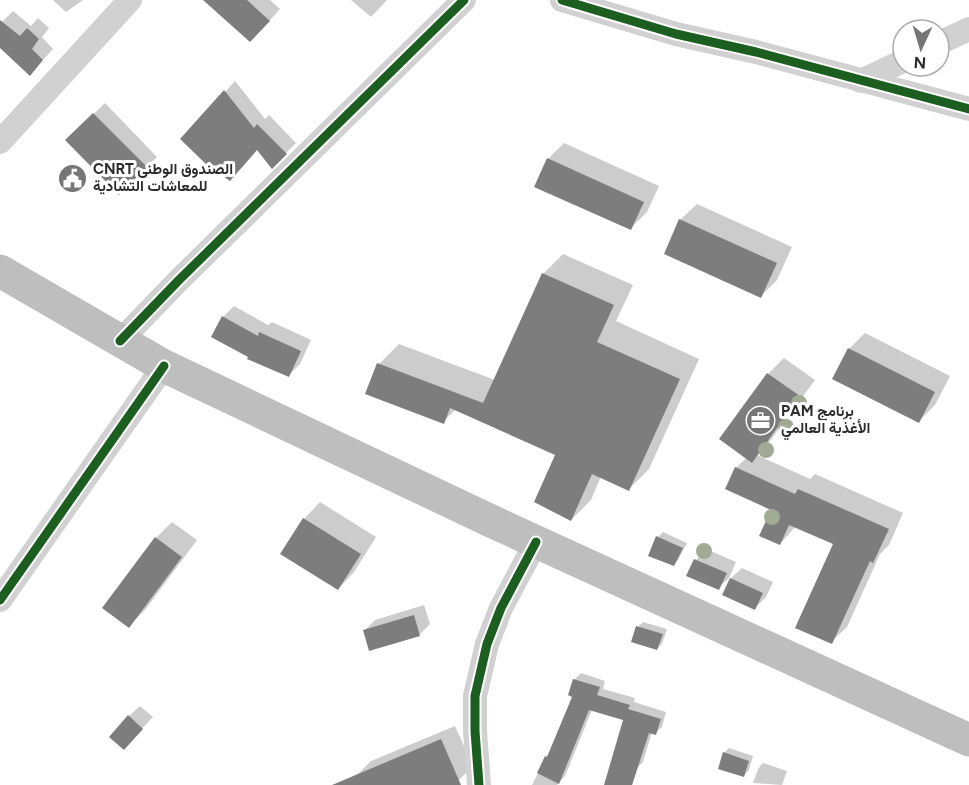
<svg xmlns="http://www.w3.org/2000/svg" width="969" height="785" font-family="Figtree,Vazirmatn,sans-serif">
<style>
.shadow{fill:#0003}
.building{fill:#7d7d7d}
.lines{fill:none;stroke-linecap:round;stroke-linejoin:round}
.street{stroke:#d1d1d1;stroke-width:24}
.highway{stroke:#bebebe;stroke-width:33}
.cycleway-casing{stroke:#fff;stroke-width:13}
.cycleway{stroke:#1b5e20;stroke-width:9}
.tree{fill:#a1ab94}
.labels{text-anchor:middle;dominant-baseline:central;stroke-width:6;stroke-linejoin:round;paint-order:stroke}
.poi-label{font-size:15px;font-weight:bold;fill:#2c2c2c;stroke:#fff;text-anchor:start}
</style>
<rect width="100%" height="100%" fill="#fff"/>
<!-- shadow -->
<g class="shadow">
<polygon points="53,0 83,0 66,12"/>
<polygon points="234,0 270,0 280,9 261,30"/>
<polygon points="351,0 387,0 371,17"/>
<polygon points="13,11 31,26 38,18 49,28 42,37 53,49 30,74 0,46 0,24"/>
<polygon points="235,81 265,119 269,115 296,143 272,167 258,149 182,139"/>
<polygon points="105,103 157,157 119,193 67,140"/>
<polygon points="564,143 659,186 647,212 631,228 548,159"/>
<polygon points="697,204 792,247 777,280 761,296 680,220"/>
<polygon points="563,254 633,285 616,321 699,359 649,469 629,489 601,476 591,500 571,520 557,454 456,409 443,422 379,364 399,344 495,380 543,274"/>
<polygon points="234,306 268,325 272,322 311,340 300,364 289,375 223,317"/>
<polygon points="865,333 950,376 935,405 919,421 849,349"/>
<polygon points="784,358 815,380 767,445 757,455 810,479 815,474 903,513 889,545 880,554 847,627 831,642 835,544 796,526 780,544 773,509 736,468 747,457 768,374"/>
<polygon points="320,502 376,537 354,572 338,589 282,553 304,519"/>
<polygon points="172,522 197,540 145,610 129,626 156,538"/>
<polygon points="663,532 687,543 678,560 673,565 658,537"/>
<polygon points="706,549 736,562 729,578 718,588 688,575 696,560"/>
<polygon points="742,568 773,582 766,597 755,608 731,578"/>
<polygon points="424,605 430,624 419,635 364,631 375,620"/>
<polygon points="643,622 667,629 662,644 657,649 638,627"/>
<polygon points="581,673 605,681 603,689 635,698 634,702 666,712 662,727 655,733 652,732 643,762 638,767 632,785 606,785 625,719 592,710 565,776 557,785 532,785 546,757 550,752 574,696 574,680"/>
<polygon points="140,706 153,717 134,737 129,716"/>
<polygon points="455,726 473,766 459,780 447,785 361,785 357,775 371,761"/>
<polygon points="729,748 753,756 749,770 744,775 724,753"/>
<polygon points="763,763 787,771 782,785 753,783 758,769"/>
</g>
<!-- building -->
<g class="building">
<polygon points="203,0 247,0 270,21 250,42"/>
<polygon points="0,20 20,36 27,28 39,39 32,49 43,60 30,76 0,48"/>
<polygon points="224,90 254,128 257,124 287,154 272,169 257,150 230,181 208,166 180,139"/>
<polygon points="93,113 148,168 119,195 65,140"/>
<polygon points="547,158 644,202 631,230 534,187"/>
<polygon points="679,219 777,263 761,298 664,254"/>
<polygon points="542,273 614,305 597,342 680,379 629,491 592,474 571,521 534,502 555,455 450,408 444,424 365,394 377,363 483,403"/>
<polygon points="222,316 258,336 259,332 301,351 289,377 247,359 248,357 211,337"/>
<polygon points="848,348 935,392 919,423 832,379"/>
<polygon points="767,373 800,396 752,463 719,439"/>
<polygon points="735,467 795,494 798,489 889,529 873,563 870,561 832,644 795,628 833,544 789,525 780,545 759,536 771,510 725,489"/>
<polygon points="303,518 361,554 338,590 280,554"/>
<polygon points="656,536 683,548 674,566 648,556"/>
<polygon points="155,537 182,557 129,628 102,608"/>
<polygon points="694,559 727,573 719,590 686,576"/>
<polygon points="730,578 763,593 755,610 722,595"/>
<polygon points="414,615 420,636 369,651 363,630"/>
<polygon points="636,626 663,634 657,650 631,642"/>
<polygon points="573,679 600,687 597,695 630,705 628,709 661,719 656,735 649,733 632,785 604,785 623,720 589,710 559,784 537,773 545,756 547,757 572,697 568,695"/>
<polygon points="128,715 143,729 124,750 109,737"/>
<polygon points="441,739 461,785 332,785"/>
<polygon points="723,752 749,761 744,777 718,769"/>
</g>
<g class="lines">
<!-- street -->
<g class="street">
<polyline points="562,0 676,34 756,52 969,109"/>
<polyline points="939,43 969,29"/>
<polyline points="861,81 903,61"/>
<polyline points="0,142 130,0"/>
<polyline points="120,341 179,280 464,0"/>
<polyline points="0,600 164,366"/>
<polyline points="479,785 475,731 475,696 487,644 501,608 536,542"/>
</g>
<!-- highway -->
<polyline class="highway" points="0,271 164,366 491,521 969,740"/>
<defs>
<g id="cycleway">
<polyline points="562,0 676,34 756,52 969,109"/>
<polyline points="120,341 179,280 464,0"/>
<polyline points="0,600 164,366"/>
<polyline points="479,785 475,731 475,696 487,644 501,608 536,542"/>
</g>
</defs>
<!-- cycleway casing -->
<use href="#cycleway" class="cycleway-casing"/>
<!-- cycleway -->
<use href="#cycleway" class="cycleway"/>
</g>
<!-- trees -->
<g class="tree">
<circle cx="799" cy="403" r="8"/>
<circle cx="786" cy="427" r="8"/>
<circle cx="766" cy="450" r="8"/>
<circle cx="772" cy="517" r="8"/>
<circle cx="704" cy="551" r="8"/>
</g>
<!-- icons -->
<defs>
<symbol id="civic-disc" viewBox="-11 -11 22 22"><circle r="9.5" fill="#767676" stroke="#fff"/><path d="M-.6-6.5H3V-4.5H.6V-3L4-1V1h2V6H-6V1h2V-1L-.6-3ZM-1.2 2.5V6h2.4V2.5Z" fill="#fff"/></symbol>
<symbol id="office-disc" viewBox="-11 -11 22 22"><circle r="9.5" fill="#767676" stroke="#fff"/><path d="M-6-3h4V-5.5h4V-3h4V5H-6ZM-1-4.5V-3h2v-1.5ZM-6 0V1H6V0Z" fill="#fff"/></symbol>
</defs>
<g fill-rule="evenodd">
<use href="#civic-disc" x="56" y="162" width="33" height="33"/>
<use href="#office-disc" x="744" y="404" width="33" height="33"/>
</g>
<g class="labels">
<!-- poi labels -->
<g class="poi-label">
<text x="93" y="169">CNRT الصندوق الوطني<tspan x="93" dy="17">للمعاشات التشادية</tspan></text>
<text x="781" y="411">PAM برنامج<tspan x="781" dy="17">الأغذية العالمي</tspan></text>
</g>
</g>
<!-- north arrow -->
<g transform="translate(921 48) rotate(184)"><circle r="28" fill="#ffffff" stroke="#ababab" stroke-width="1.5"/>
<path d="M0-4.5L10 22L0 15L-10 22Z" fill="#767676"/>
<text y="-9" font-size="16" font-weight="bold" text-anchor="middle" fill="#2c2c2c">N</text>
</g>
</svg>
